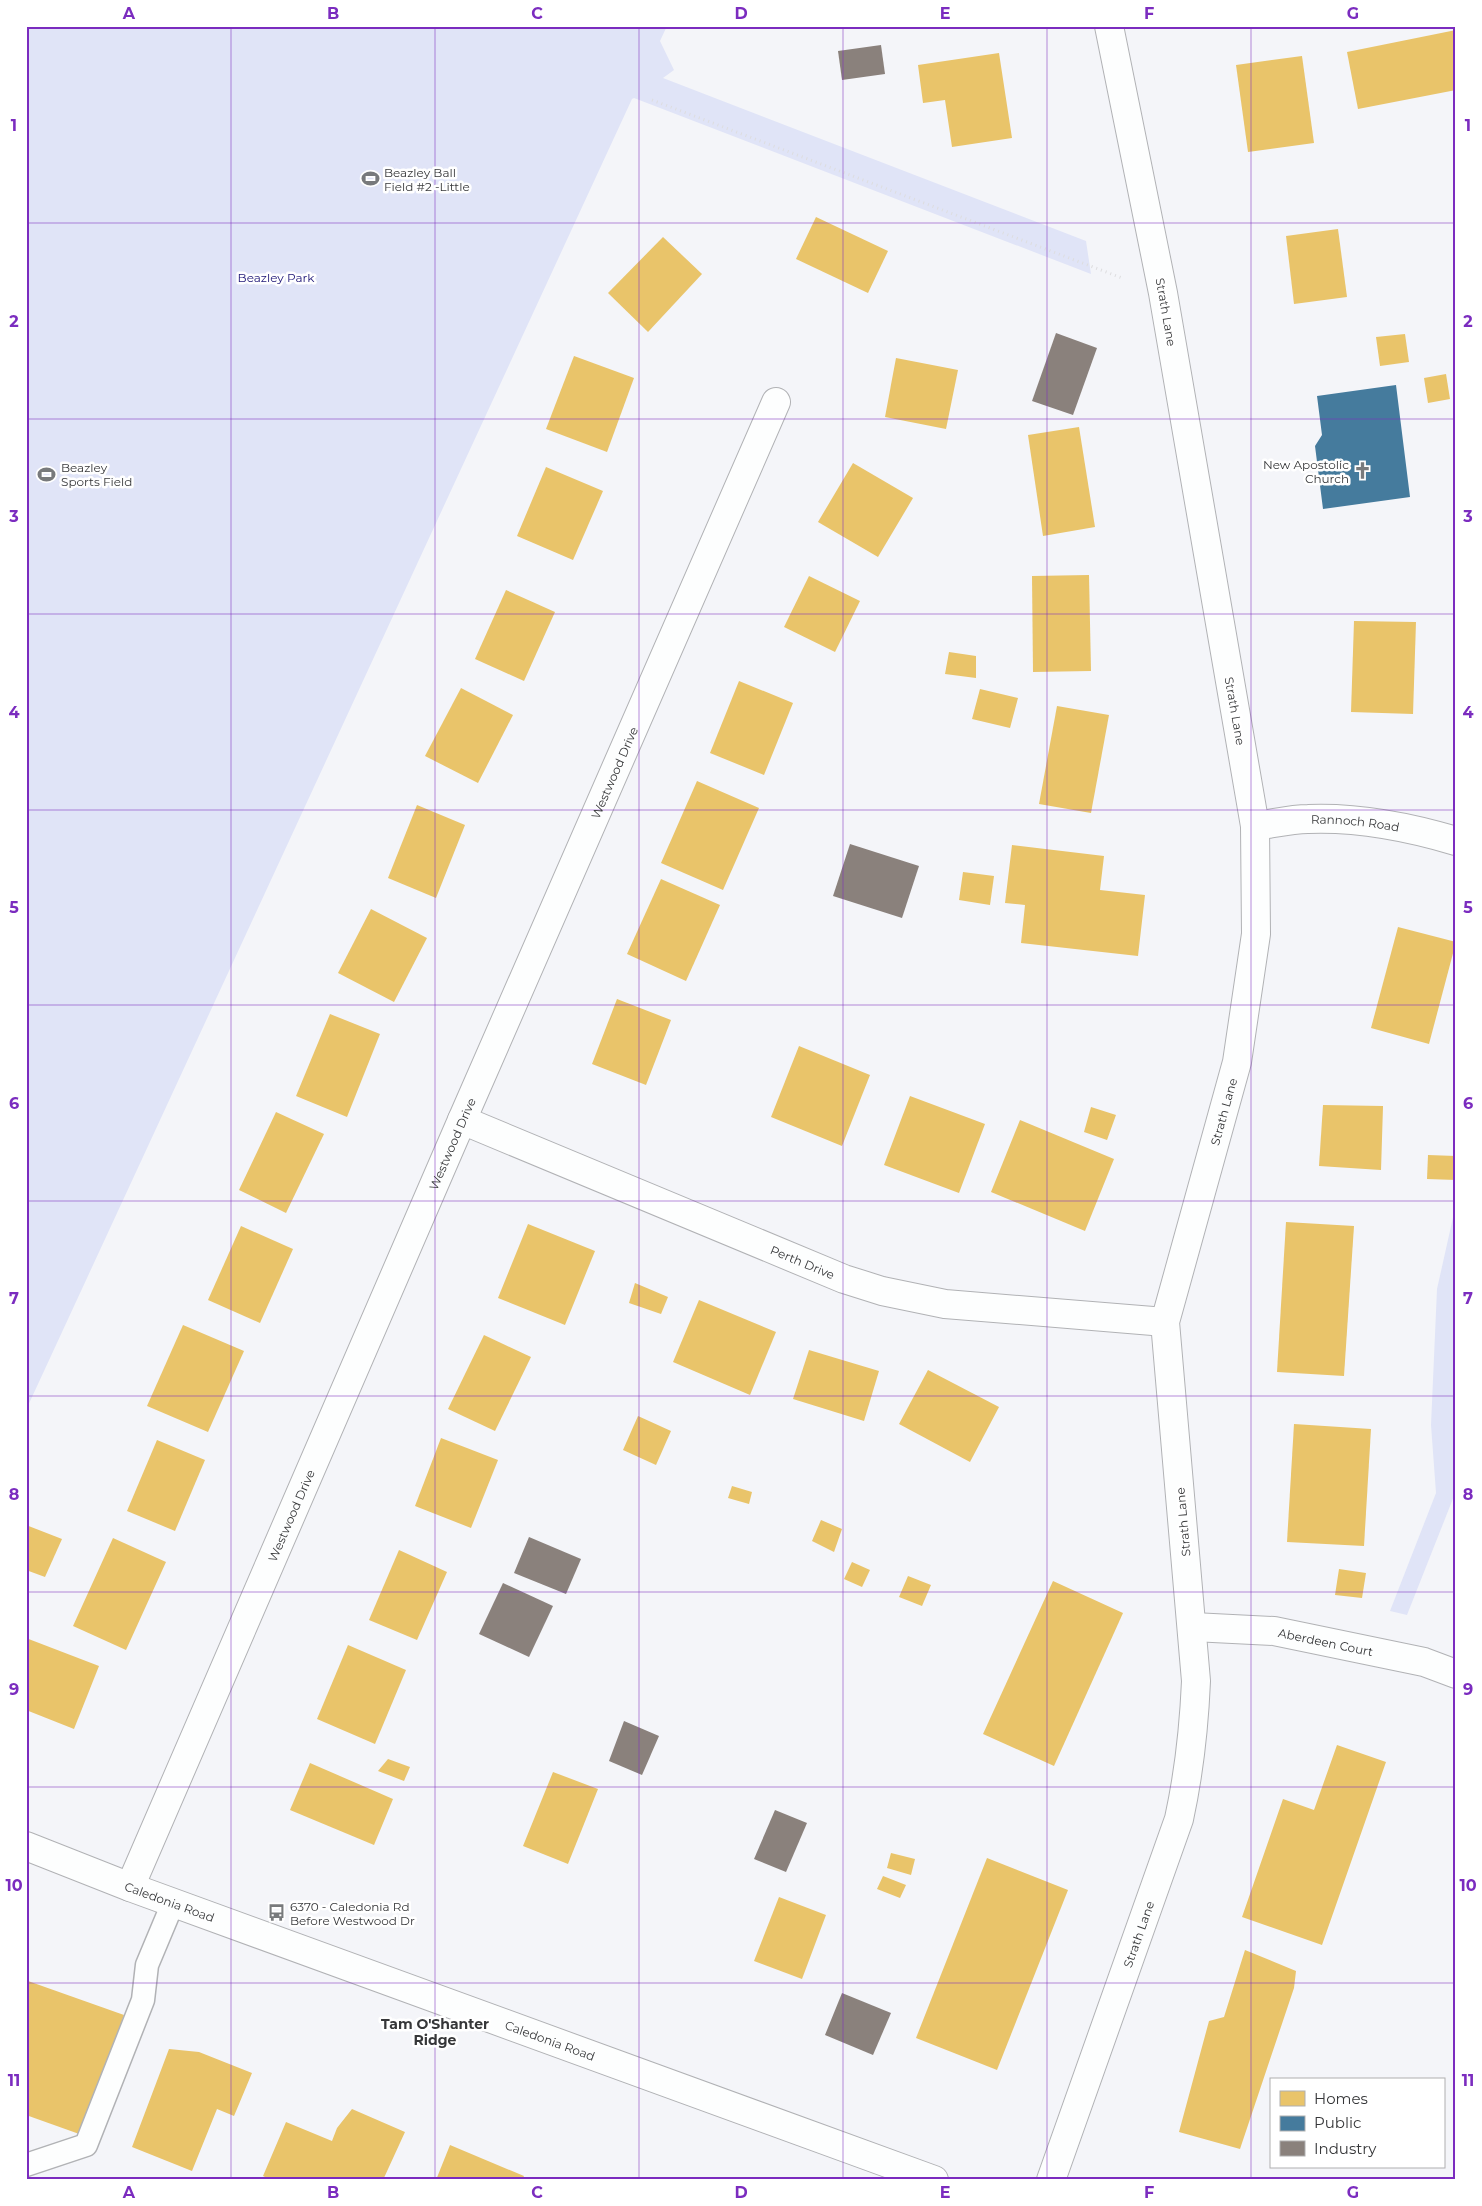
<svg xmlns="http://www.w3.org/2000/svg" width="1482" height="2206" font-family="Montserrat,sans-serif">
<style>
.green{fill:#e0e4f7}
.homes{fill:#e9c46a}
.public{fill:#457b9d}
.industry{fill:#8a817c}
.lines{fill:none;stroke-linecap:round;stroke-linejoin:round}
.service-casing{stroke:#b1b2b5;stroke-width:25}
.minor-casing{stroke:#b1b2b5;stroke-width:30}
.tertiary-casing{stroke:#b1b2b5;stroke-width:30}
.path{stroke:#dddddf;stroke-width:3;stroke-dasharray:1 4;stroke-linecap:butt}
.service{stroke:#fdfefe;stroke-width:22}
.minor{stroke:#fdfefe;stroke-width:28}
.tertiary{stroke:#fdfefe;stroke-width:28}
.grid{fill:none;stroke:#7b2cbf;stroke-width:1;stroke-opacity:0.55}
.labels{text-anchor:middle;dominant-baseline:central;stroke-width:5;stroke-linejoin:round;paint-order:stroke}
.poi-label{font-size:12px;fill:#363739;stroke:#fff;text-anchor:start}
.park-label{font-size:12px;fill:#1b1375;stroke:#fff}
.street-label{font-size:12px;fill:#363739;stroke:#fff}
.neighbourhood-label{font-size:14px;font-weight:bold;fill:#363739;stroke:#fff}
.neatline{fill:none;stroke:#7b2cbf;stroke-width:2}
.grid-label{font-size:16px;text-anchor:middle;font-weight:bold;fill:#7b2cbf}
</style>
<rect width="100%" height="100%" fill="#f4f5f9"/>
<!-- green -->
<g class="green">
<polygon points="26,26 667,26 660,41 674,70 663,78 1086,241 1091,274 634,98 632,99 26,1410"/>
<polygon points="1456,1204 1456,1491 1407,1615 1390,1611 1436,1493 1431,1425 1437,1289"/>
</g>
<!-- homes -->
<g class="homes">
<polygon points="1456,30 1456,90 1358,109 1347,52"/>
<polygon points="999,53 1012,138 952,147 945,100 923,103 918,65"/>
<polygon points="1302,56 1314,143 1248,152 1236,65"/>
<polygon points="816,217 888,251 868,293 796,259"/>
<polygon points="1338,229 1347,297 1294,304 1286,236"/>
<polygon points="663,237 702,274 648,332 608,293"/>
<polygon points="1405,334 1409,362 1380,366 1376,337"/>
<polygon points="574,356 634,378 607,452 546,429"/>
<polygon points="896,358 958,370 946,429 885,417"/>
<polygon points="1446,374 1450,399 1428,403 1424,378"/>
<polygon points="1079,427 1095,527 1043,536 1028,435"/>
<polygon points="853,463 913,498 878,557 818,522"/>
<polygon points="546,467 603,491 573,560 517,536"/>
<polygon points="1089,575 1091,671 1033,672 1032,576"/>
<polygon points="809,576 860,601 835,652 784,627"/>
<polygon points="506,590 555,612 524,681 475,659"/>
<polygon points="1354,621 1416,622 1413,714 1351,712"/>
<polygon points="949,652 976,656 976,678 945,674"/>
<polygon points="739,681 793,703 764,775 710,753"/>
<polygon points="461,688 513,715 478,783 425,756"/>
<polygon points="980,689 1018,698 1010,728 972,719"/>
<polygon points="1057,706 1109,715 1091,813 1039,804"/>
<polygon points="697,781 759,808 723,890 661,863"/>
<polygon points="417,805 465,825 436,898 388,878"/>
<polygon points="1012,845 1104,856 1100,890 1145,895 1138,956 1021,943 1025,905 1005,903"/>
<polygon points="963,872 994,876 990,905 959,900"/>
<polygon points="661,879 720,905 686,981 627,954"/>
<polygon points="371,909 427,938 394,1002 338,973"/>
<polygon points="1398,927 1456,942 1429,1044 1371,1028"/>
<polygon points="617,999 671,1020 646,1085 592,1064"/>
<polygon points="330,1014 380,1034 347,1117 296,1096"/>
<polygon points="799,1046 870,1075 842,1146 771,1117"/>
<polygon points="910,1096 985,1124 959,1193 884,1165"/>
<polygon points="1323,1105 1383,1106 1381,1170 1319,1166"/>
<polygon points="1091,1107 1116,1115 1107,1140 1084,1132"/>
<polygon points="276,1112 324,1134 286,1213 239,1190"/>
<polygon points="1020,1120 1114,1159 1085,1231 991,1192"/>
<polygon points="1428,1155 1456,1156 1456,1180 1427,1179"/>
<polygon points="1286,1222 1354,1226 1344,1376 1277,1372"/>
<polygon points="528,1224 595,1251 565,1325 498,1298"/>
<polygon points="241,1226 293,1249 260,1323 208,1300"/>
<polygon points="635,1283 668,1297 661,1314 629,1303"/>
<polygon points="699,1300 776,1332 750,1395 673,1362"/>
<polygon points="183,1325 244,1351 208,1432 147,1406"/>
<polygon points="484,1335 531,1357 495,1431 448,1409"/>
<polygon points="809,1350 879,1371 864,1421 793,1399"/>
<polygon points="928,1370 999,1407 970,1462 899,1424"/>
<polygon points="638,1416 671,1431 656,1465 623,1450"/>
<polygon points="1294,1424 1371,1429 1364,1546 1287,1542"/>
<polygon points="441,1438 498,1460 471,1528 415,1506"/>
<polygon points="157,1440 205,1460 175,1531 127,1511"/>
<polygon points="732,1486 752,1492 749,1504 728,1498"/>
<polygon points="821,1520 842,1529 834,1552 812,1541"/>
<polygon points="26,1525 62,1539 45,1577 26,1570"/>
<polygon points="113,1538 166,1562 126,1650 73,1626"/>
<polygon points="399,1550 447,1572 417,1640 369,1620"/>
<polygon points="852,1562 870,1570 862,1587 844,1579"/>
<polygon points="1339,1569 1366,1573 1362,1598 1335,1595"/>
<polygon points="908,1576 931,1585 922,1606 899,1597"/>
<polygon points="1053,1581 1123,1613 1054,1766 983,1734"/>
<polygon points="26,1638 99,1666 74,1729 26,1710"/>
<polygon points="348,1645 406,1670 375,1744 317,1719"/>
<polygon points="1337,1745 1386,1762 1322,1945 1242,1917 1283,1799 1314,1810"/>
<polygon points="388,1759 410,1767 404,1781 378,1771"/>
<polygon points="310,1763 393,1799 374,1845 290,1810"/>
<polygon points="553,1772 598,1789 568,1864 523,1846"/>
<polygon points="891,1853 915,1859 911,1875 887,1868"/>
<polygon points="987,1858 1068,1890 997,2070 916,2038"/>
<polygon points="883,1876 906,1885 900,1898 877,1889"/>
<polygon points="779,1897 826,1915 802,1979 754,1961"/>
<polygon points="1245,1950 1296,1971 1294,1988 1240,2149 1179,2132 1209,2021 1224,2017"/>
<polygon points="28,1981 124,2015 82,2135 26,2115 26,1987"/>
<polygon points="169,2049 199,2052 252,2073 234,2116 217,2109 192,2171 132,2147"/>
<polygon points="352,2109 405,2132 383,2180 271,2180 263,2176 286,2122 332,2141 337,2128"/>
<polygon points="450,2145 524,2176 522,2180 436,2180"/>
</g>
<!-- public -->
<polygon class="public" points="1396,385 1410,497 1323,509 1315,446 1322,435 1317,396"/>
<!-- industry -->
<g class="industry">
<polygon points="881,45 885,74 842,80 838,51"/>
<polygon points="1056,333 1097,348 1073,415 1032,401"/>
<polygon points="850,844 919,866 902,918 833,896"/>
<polygon points="529,1537 581,1559 566,1594 514,1573"/>
<polygon points="503,1583 553,1606 529,1657 479,1634"/>
<polygon points="624,1721 659,1736 642,1775 609,1761"/>
<polygon points="775,1810 807,1823 786,1872 754,1859"/>
<polygon points="842,1993 891,2013 873,2055 825,2035"/>
</g>
<g class="lines">
<defs>
<polyline id="service" points="26,2165 86,2145 143,2000 147,1965 173,1903"/>
<g id="minor">
<path id="s1" d="M 1255,826 C 1272,824 1290,819 1308,819 C 1357,817 1409,827 1456,841"/>
<path id="s2" d="M 462,1120 L 844,1279 L 882,1291 L 945,1304 L 1165,1322"/>
<path id="s3" d="M 1193,1627 L 1274,1631 L 1424,1662 L 1456,1674"/>
<path id="s4" d="M 130,1887 L 462,1120 L 776,402"/>
<path id="s5" d="M 1051,2180 L 1179,1819 C 1189,1773 1194,1728 1196,1681 L 1165,1322 L 1237,1062 L 1256,934 L 1255,826 L 1163,293 L 1109,26"/>
</g>
<g id="tertiary">
<path id="s6" d="M 26,1846 L 130,1887 L 934,2180"/>
</g>
</defs>
<!-- service casing -->
<use href="#service" class="service-casing"/>
<!-- minor casing -->
<use href="#minor" class="minor-casing"/>
<!-- tertiary casing -->
<use href="#tertiary" class="tertiary-casing"/>
<!-- path -->
<polyline class="path" points="652,100 1122,278"/>
<!-- service -->
<use href="#service" class="service"/>
<!-- minor -->
<use href="#minor" class="minor"/>
<!-- tertiary -->
<use href="#tertiary" class="tertiary"/>
</g>
<!-- grid -->
<path class="grid" d="M 231,26 L 231,2180M 435,26 L 435,2180M 639,26 L 639,2180M 843,26 L 843,2180M 1047,26 L 1047,2180M 1251,26 L 1251,2180M 26,223 L 1456,223M 26,419 L 1456,419M 26,614 L 1456,614M 26,810 L 1456,810M 26,1005 L 1456,1005M 26,1201 L 1456,1201M 26,1396 L 1456,1396M 26,1592 L 1456,1592M 26,1787 L 1456,1787M 26,1983 L 1456,1983"/>
<!-- icons -->
<defs>
<symbol id="stadium-bare" viewBox="-9 -9 18 18"><path d="M0-5a6.5 5 0 1 0 0 10a6.5 5 0 1 0 0-10ZM-3.5-1.8h7v3.6h-7Z" fill="#787a7c" stroke="#fff" stroke-width="2.5" paint-order="stroke"/></symbol>
<symbol id="church-bare" viewBox="-9 -9 18 18"><path d="M-1.2-6h2.4v3.5h3.3v2.4h-3.3V6h-2.4V-.1h-3.3v-2.4h3.3Z" fill="#787a7c" stroke="#fff" stroke-width="2.5" paint-order="stroke"/></symbol>
<symbol id="bus-bare" viewBox="-9 -9 18 18"><path d="M-5-6H5V4H4V6H2V4H-2V6H-4V4H-5ZM-3.5-4V0h7V-4ZM-3.5 1.2v1.5H-2V1.2ZM2 1.2v1.5H3.5V1.2Z" fill="#787a7c" stroke="#fff" stroke-width="2.5" paint-order="stroke"/></symbol>
</defs>
<g fill-rule="evenodd">
<use href="#stadium-bare" x="358" y="166" width="25" height="25"/>
<use href="#church-bare" x="1350" y="458" width="25" height="25"/>
<use href="#stadium-bare" x="34" y="462" width="25" height="25"/>
<use href="#bus-bare" x="264" y="1900" width="25" height="25"/>
</g>
<g class="labels">
<!-- poi labels -->
<g class="poi-label">
<text x="384" y="172">Beazley Ball<tspan x="384" dy="14">Field #2 -Little</tspan></text>
<text x="1349" y="464" text-anchor="end">New Apostolic<tspan x="1349" dy="14">Church</tspan></text>
<text x="61" y="467">Beazley<tspan x="61" dy="14">Sports Field</tspan></text>
<text x="290" y="1906">6370 - Caledonia Rd<tspan x="290" dy="14">Before Westwood Dr</tspan></text>
</g>
<!-- park labels -->
<g class="park-label">
<text x="276" y="277">Beazley Park</text>
</g>
<!-- street labels -->
<g class="street-label">
<text transform="translate(1166 312) rotate(80)">Strath Lane</text>
<text transform="translate(1235 711) rotate(80)">Strath Lane</text>
<text stroke="none"><textPath href="#s4" startOffset="1215">Westwood Drive</textPath></text>
<text stroke="none"><textPath href="#s1" startOffset="101">Rannoch Road</textPath></text>
<text stroke="none"><textPath href="#s5" startOffset="1101">Strath Lane</textPath></text>
<text stroke="none"><textPath href="#s4" startOffset="810">Westwood Drive</textPath></text>
<text stroke="none"><textPath href="#s2" startOffset="369">Perth Drive</textPath></text>
<text stroke="none"><textPath href="#s4" startOffset="405">Westwood Drive</textPath></text>
<text transform="translate(1183 1522) rotate(-95)">Strath Lane</text>
<text stroke="none"><textPath href="#s3" startOffset="134">Aberdeen Court</textPath></text>
<text stroke="none"><textPath href="#s6" startOffset="154">Caledonia Road</textPath></text>
<text stroke="none"><textPath href="#s5" startOffset="261">Strath Lane</textPath></text>
<text stroke="none"><textPath href="#s6" startOffset="559">Caledonia Road</textPath></text>
</g>
<!-- neighbourhood labels -->
<g class="neighbourhood-label">
<text x="435" y="2024">Tam O'Shanter<tspan x="435" dy="16">Ridge</tspan></text>
</g>
</g>
<!-- border -->
<rect width="1482" height="2206" fill="none" stroke="#ffffff" stroke-width="55"/>
<!-- legend -->
<rect x="1270" y="2078" width="175" height="90" fill="#ffffff" stroke="#afafb0"/>
<rect x="1280" y="2091" width="25" height="15" fill="#e9c46a" stroke="#afafb0"/>
<text x="1314" y="2104" font-size="15" fill="#363739">Homes</text>
<rect x="1280" y="2116" width="25" height="15" fill="#457b9d" stroke="#afafb0"/>
<text x="1314" y="2128" font-size="15" fill="#363739">Public</text>
<rect x="1280" y="2141" width="25" height="15" fill="#8a817c" stroke="#afafb0"/>
<text x="1314" y="2154" font-size="15" fill="#363739">Industry</text>
<rect x="28" y="28" width="1426" height="2150" class="neatline"/>
<g class="grid-label">
<text x="129" y="19">A</text>
<text x="333" y="19">B</text>
<text x="537" y="19">C</text>
<text x="741" y="19">D</text>
<text x="945" y="19">E</text>
<text x="1149" y="19">F</text>
<text x="1353" y="19">G</text>
<text x="14" y="131">1</text>
<text x="1468" y="131">1</text>
<text x="14" y="327">2</text>
<text x="1468" y="327">2</text>
<text x="14" y="522">3</text>
<text x="1468" y="522">3</text>
<text x="14" y="718">4</text>
<text x="1468" y="718">4</text>
<text x="14" y="913">5</text>
<text x="1468" y="913">5</text>
<text x="14" y="1109">6</text>
<text x="1468" y="1109">6</text>
<text x="14" y="1304">7</text>
<text x="1468" y="1304">7</text>
<text x="14" y="1500">8</text>
<text x="1468" y="1500">8</text>
<text x="14" y="1695">9</text>
<text x="1468" y="1695">9</text>
<text x="14" y="1891">10</text>
<text x="1468" y="1891">10</text>
<text x="14" y="2086">11</text>
<text x="1468" y="2086">11</text>
<text x="129" y="2198">A</text>
<text x="333" y="2198">B</text>
<text x="537" y="2198">C</text>
<text x="741" y="2198">D</text>
<text x="945" y="2198">E</text>
<text x="1149" y="2198">F</text>
<text x="1353" y="2198">G</text>
</g>
</svg>
